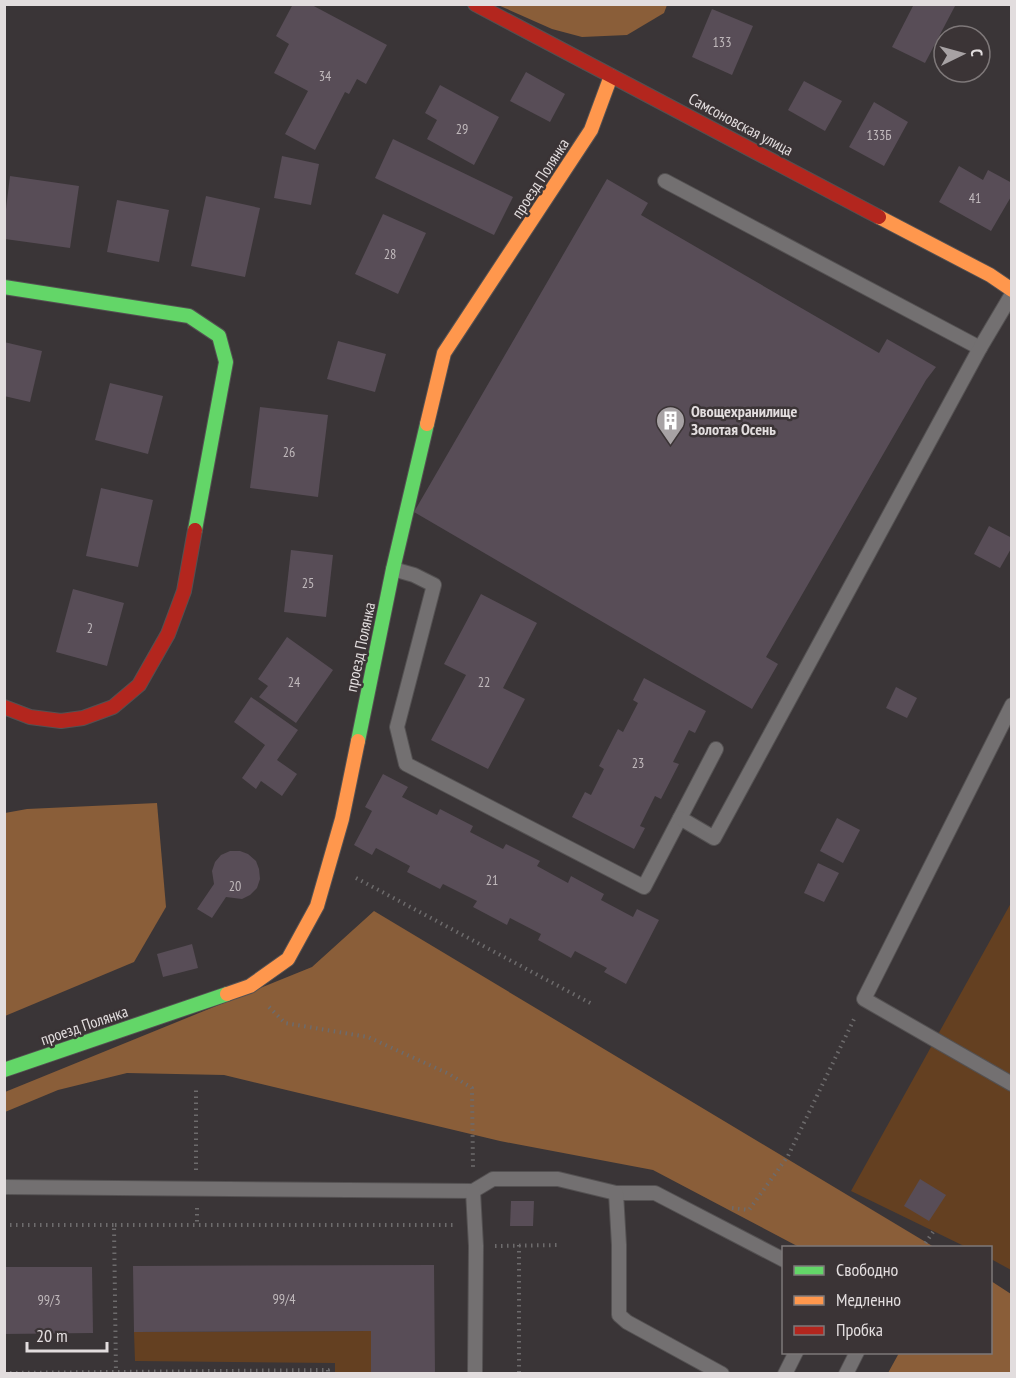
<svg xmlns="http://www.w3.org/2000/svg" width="1016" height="1378" font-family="'PT Sans Narrow',sans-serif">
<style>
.green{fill:#644021}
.forest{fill:#8a5e39}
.building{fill:#584d57}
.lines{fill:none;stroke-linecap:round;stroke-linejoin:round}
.lane-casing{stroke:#545152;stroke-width:16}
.fast-casing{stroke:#545152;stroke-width:16}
.slow-casing{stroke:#545152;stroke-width:16}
.jam-casing{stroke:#545152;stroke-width:16}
.path{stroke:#6d6b6c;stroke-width:4;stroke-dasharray:1.5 4.5;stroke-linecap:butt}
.lane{stroke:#737071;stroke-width:14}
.fast{stroke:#63d668;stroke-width:14}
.slow{stroke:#ff974d;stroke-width:14}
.jam{stroke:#b3261e;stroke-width:14}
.labels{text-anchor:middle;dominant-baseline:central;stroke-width:5;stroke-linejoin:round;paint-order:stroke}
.number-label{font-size:14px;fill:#c0b9bc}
.street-label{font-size:16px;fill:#e2ddde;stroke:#3b3436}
.poi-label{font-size:16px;font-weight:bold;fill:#e2ddde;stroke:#3b3436;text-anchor:start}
</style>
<rect width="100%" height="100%" fill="#3a3537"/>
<!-- green -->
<g class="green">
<polygon points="1011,903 1011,1270 991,1259 990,1248 966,1247 851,1191"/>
<polygon points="371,1331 371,1373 335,1373 335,1363 135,1361 134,1332"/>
</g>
<!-- forest -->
<g class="forest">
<polygon points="498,5 667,5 664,13 627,35 582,37 552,29"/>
<polygon points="157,803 166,907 134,962 5,1016 5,813 27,809"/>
<polygon points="374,911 934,1247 799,1247 653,1170 500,1141 224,1075 127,1073 58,1090 5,1112 5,1092 312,967"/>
<polygon points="991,1281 1011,1294 1011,1373 888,1373 899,1353 990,1352"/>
</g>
<!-- building -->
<g class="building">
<polygon points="293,4 310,4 387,45 366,84 357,79 349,94 345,92 315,150 285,134 308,91 274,73 289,44 276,36"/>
<polygon points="914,4 955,6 925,63 892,47"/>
<polygon points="712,9 753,26 732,75 692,57"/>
<polygon points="526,72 565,94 550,122 510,101"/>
<polygon points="804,81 842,101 825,131 788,110"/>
<polygon points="440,85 499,117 474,165 427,139 437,120 425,113"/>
<polygon points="874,102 908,122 884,166 849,147"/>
<polygon points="393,139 513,197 494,235 375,178"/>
<polygon points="282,156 319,164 311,205 274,198"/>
<polygon points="959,166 983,180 988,170 1012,183 1012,195 991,231 939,202"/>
<polygon points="10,176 79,186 70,248 5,239 5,217"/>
<polygon points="607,179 648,203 641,215 879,353 887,339 936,367 926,380 766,657 778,664 752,709 414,512"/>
<polygon points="206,196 260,208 245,277 191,266"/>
<polygon points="117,200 169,210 159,262 107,252"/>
<polygon points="383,214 426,233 398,294 355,274"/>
<polygon points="338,341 386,354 375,392 327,379"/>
<polygon points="4,342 42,351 30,402 4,396"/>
<polygon points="110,383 163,396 148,454 95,440"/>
<polygon points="260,407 328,415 318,497 250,488"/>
<polygon points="101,488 153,500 138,567 86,556"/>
<polygon points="989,526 1012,538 1012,547 1000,568 974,554"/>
<polygon points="291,550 333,555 326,617 284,612"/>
<polygon points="73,589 124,603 107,666 56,652"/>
<polygon points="481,594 537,623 503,688 525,699 488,769 431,740 466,675 444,664"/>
<polygon points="287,637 333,670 296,723 259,697 268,686 258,679"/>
<polygon points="644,678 706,711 695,733 689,730 673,762 679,764 661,799 655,796 640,826 645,828 634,849 572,817 585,792 591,795 604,769 599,766 618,729 623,732 638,703 633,700"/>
<polygon points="896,687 917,698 907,718 886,708"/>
<polygon points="251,697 298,730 277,760 297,774 282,796 261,781 256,789 242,778 265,745 234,722"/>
<polygon points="383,774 408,787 402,797 437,815 440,809 473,826 470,832 503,849 506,844 540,861 537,866 568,883 571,876 604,894 601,900 633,917 637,909 659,920 626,984 604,972 607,968 575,951 571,958 538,940 541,934 510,918 507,925 473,907 477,901 443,884 440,889 407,872 410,866 376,848 372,855 354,845 372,811 365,807"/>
<polygon points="837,818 860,830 843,863 820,851"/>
<polygon points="230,851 240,851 248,854 256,861 259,869 260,879 257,888 250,895 242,899 226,897 212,918 197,909 214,884 212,871 215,862 221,855"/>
<polygon points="818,863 839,873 824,902 804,893"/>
<polygon points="192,944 198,968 163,977 157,954"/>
<polygon points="920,1179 946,1195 929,1221 904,1206"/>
<polygon points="511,1201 534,1201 533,1226 510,1226"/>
<polygon points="434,1265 435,1374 371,1374 371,1331 134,1332 133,1266"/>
<polygon points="4,1267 92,1267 93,1333 4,1334"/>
</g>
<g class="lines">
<defs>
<g id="lane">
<polyline points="665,181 980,348"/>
<polyline points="393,569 414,575 434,585 397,727 406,764 644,887 716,749"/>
<polyline points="1012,705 864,999 1012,1084"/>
<polyline points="680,818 714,838 980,348 1012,294"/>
<polyline points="4,1187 473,1191 493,1179 558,1179 616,1193 655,1193 784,1260"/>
<polyline points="473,1191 476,1246 475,1374"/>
<polyline points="616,1193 619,1245 619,1315 627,1322 722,1374"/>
<polyline points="785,1374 796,1352"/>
<polyline points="846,1374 857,1352"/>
</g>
<g id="fast">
<polyline points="4,287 189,316 219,336 226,362 195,530"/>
<polyline points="358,741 393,569 427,424"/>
<polyline points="4,1070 227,994"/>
</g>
<g id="slow">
<polyline points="879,217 990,275 1012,290"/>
<polyline points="427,424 444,353 591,130 611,76"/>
<polyline points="227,994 250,986 288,959 317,906 342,819 358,741"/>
</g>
<g id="jam">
<polyline points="475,4 879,217"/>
<polyline points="4,707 30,717 61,721 83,718 113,707 139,685 168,634 184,591 195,530"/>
</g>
</defs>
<!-- lane casing -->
<use href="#lane" class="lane-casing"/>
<!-- fast casing -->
<use href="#fast" class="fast-casing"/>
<!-- slow casing -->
<use href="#slow" class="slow-casing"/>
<!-- jam casing -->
<use href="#jam" class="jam-casing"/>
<!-- path -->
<g class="path">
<polyline points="356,878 592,1004"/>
<polyline points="269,1007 285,1023 368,1037 449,1074 472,1088 473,1169"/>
<polyline points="196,1170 196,1088"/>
<polyline points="197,1208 197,1225"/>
<polyline points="732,1208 749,1210 788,1156 855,1017"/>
<polyline points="4,1225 114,1225"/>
<polyline points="519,1245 519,1374"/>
<polyline points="495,1246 559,1245"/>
<polyline points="922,1248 933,1232"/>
<polyline points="4,1373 328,1370 328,1374"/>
<polyline points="116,1374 114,1225 455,1225"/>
</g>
<!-- lane -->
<use href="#lane" class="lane"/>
<!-- fast -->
<use href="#fast" class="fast"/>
<!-- slow -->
<use href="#slow" class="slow"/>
<!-- jam -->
<use href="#jam" class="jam"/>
</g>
<!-- icons -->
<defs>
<symbol id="building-pin" viewBox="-11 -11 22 30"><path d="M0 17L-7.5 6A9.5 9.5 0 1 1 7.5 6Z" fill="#a7a2a4" stroke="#3b3436"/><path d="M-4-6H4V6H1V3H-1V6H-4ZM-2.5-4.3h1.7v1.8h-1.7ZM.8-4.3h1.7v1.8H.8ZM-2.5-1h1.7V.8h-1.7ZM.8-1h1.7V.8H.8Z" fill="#fff"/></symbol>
</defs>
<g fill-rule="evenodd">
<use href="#building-pin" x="654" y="404" width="33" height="45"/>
</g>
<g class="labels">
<!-- number labels -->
<g class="number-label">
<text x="722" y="42">133</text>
<text x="325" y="76">34</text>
<text x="462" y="129">29</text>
<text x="879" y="135">133Б</text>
<text x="975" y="198">41</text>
<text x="390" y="254">28</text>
<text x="289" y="452">26</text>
<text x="308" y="583">25</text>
<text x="90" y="628">2</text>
<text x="294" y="682">24</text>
<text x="484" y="682">22</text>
<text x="638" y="763">23</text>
<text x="492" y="880">21</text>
<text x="235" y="886">20</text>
<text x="284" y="1299">99/4</text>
<text x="49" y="1300">99/3</text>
</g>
<!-- street labels -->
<g class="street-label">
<text transform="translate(741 124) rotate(28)">Самсоновская улица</text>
<text transform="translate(540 178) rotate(-57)">проезд Полянка</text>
<text transform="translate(360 647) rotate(-78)">проезд Полянка</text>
<text transform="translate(84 1025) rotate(-19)">проезд Полянка</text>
</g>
<!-- poi labels -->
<g class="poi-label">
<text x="691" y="411">Овощехранилище<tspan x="691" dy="18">Золотая Осень</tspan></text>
</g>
</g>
<!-- border -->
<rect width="1016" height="1378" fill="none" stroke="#e2ddde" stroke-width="12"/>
<!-- legend -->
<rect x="782" y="1246" width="210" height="108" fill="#3b3436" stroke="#7e7879" stroke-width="1.5"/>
<rect x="794" y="1266" width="30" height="9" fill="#63d668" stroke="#7e7879" stroke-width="1.5"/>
<text x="836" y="1276" font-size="18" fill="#e2ddde">Свободно</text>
<rect x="794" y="1296" width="30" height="9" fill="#ff974d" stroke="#7e7879" stroke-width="1.5"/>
<text x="836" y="1306" font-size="18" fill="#e2ddde">Медленно</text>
<rect x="794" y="1326" width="30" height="9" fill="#b3261e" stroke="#7e7879" stroke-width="1.5"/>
<text x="836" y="1336" font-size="18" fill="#e2ddde">Пробка</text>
<!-- north arrow -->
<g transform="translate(962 54) rotate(85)"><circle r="28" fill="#3b3436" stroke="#7e7879" stroke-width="1.5"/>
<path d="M0-4.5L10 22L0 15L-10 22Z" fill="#a7a2a4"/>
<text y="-9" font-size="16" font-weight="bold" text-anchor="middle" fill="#e2ddde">С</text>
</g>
<!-- scale -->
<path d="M27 1342v9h80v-9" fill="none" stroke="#e2ddde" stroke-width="3"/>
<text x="36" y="1342" font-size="18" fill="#e2ddde" stroke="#3b3436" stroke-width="4.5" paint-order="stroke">20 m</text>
</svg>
